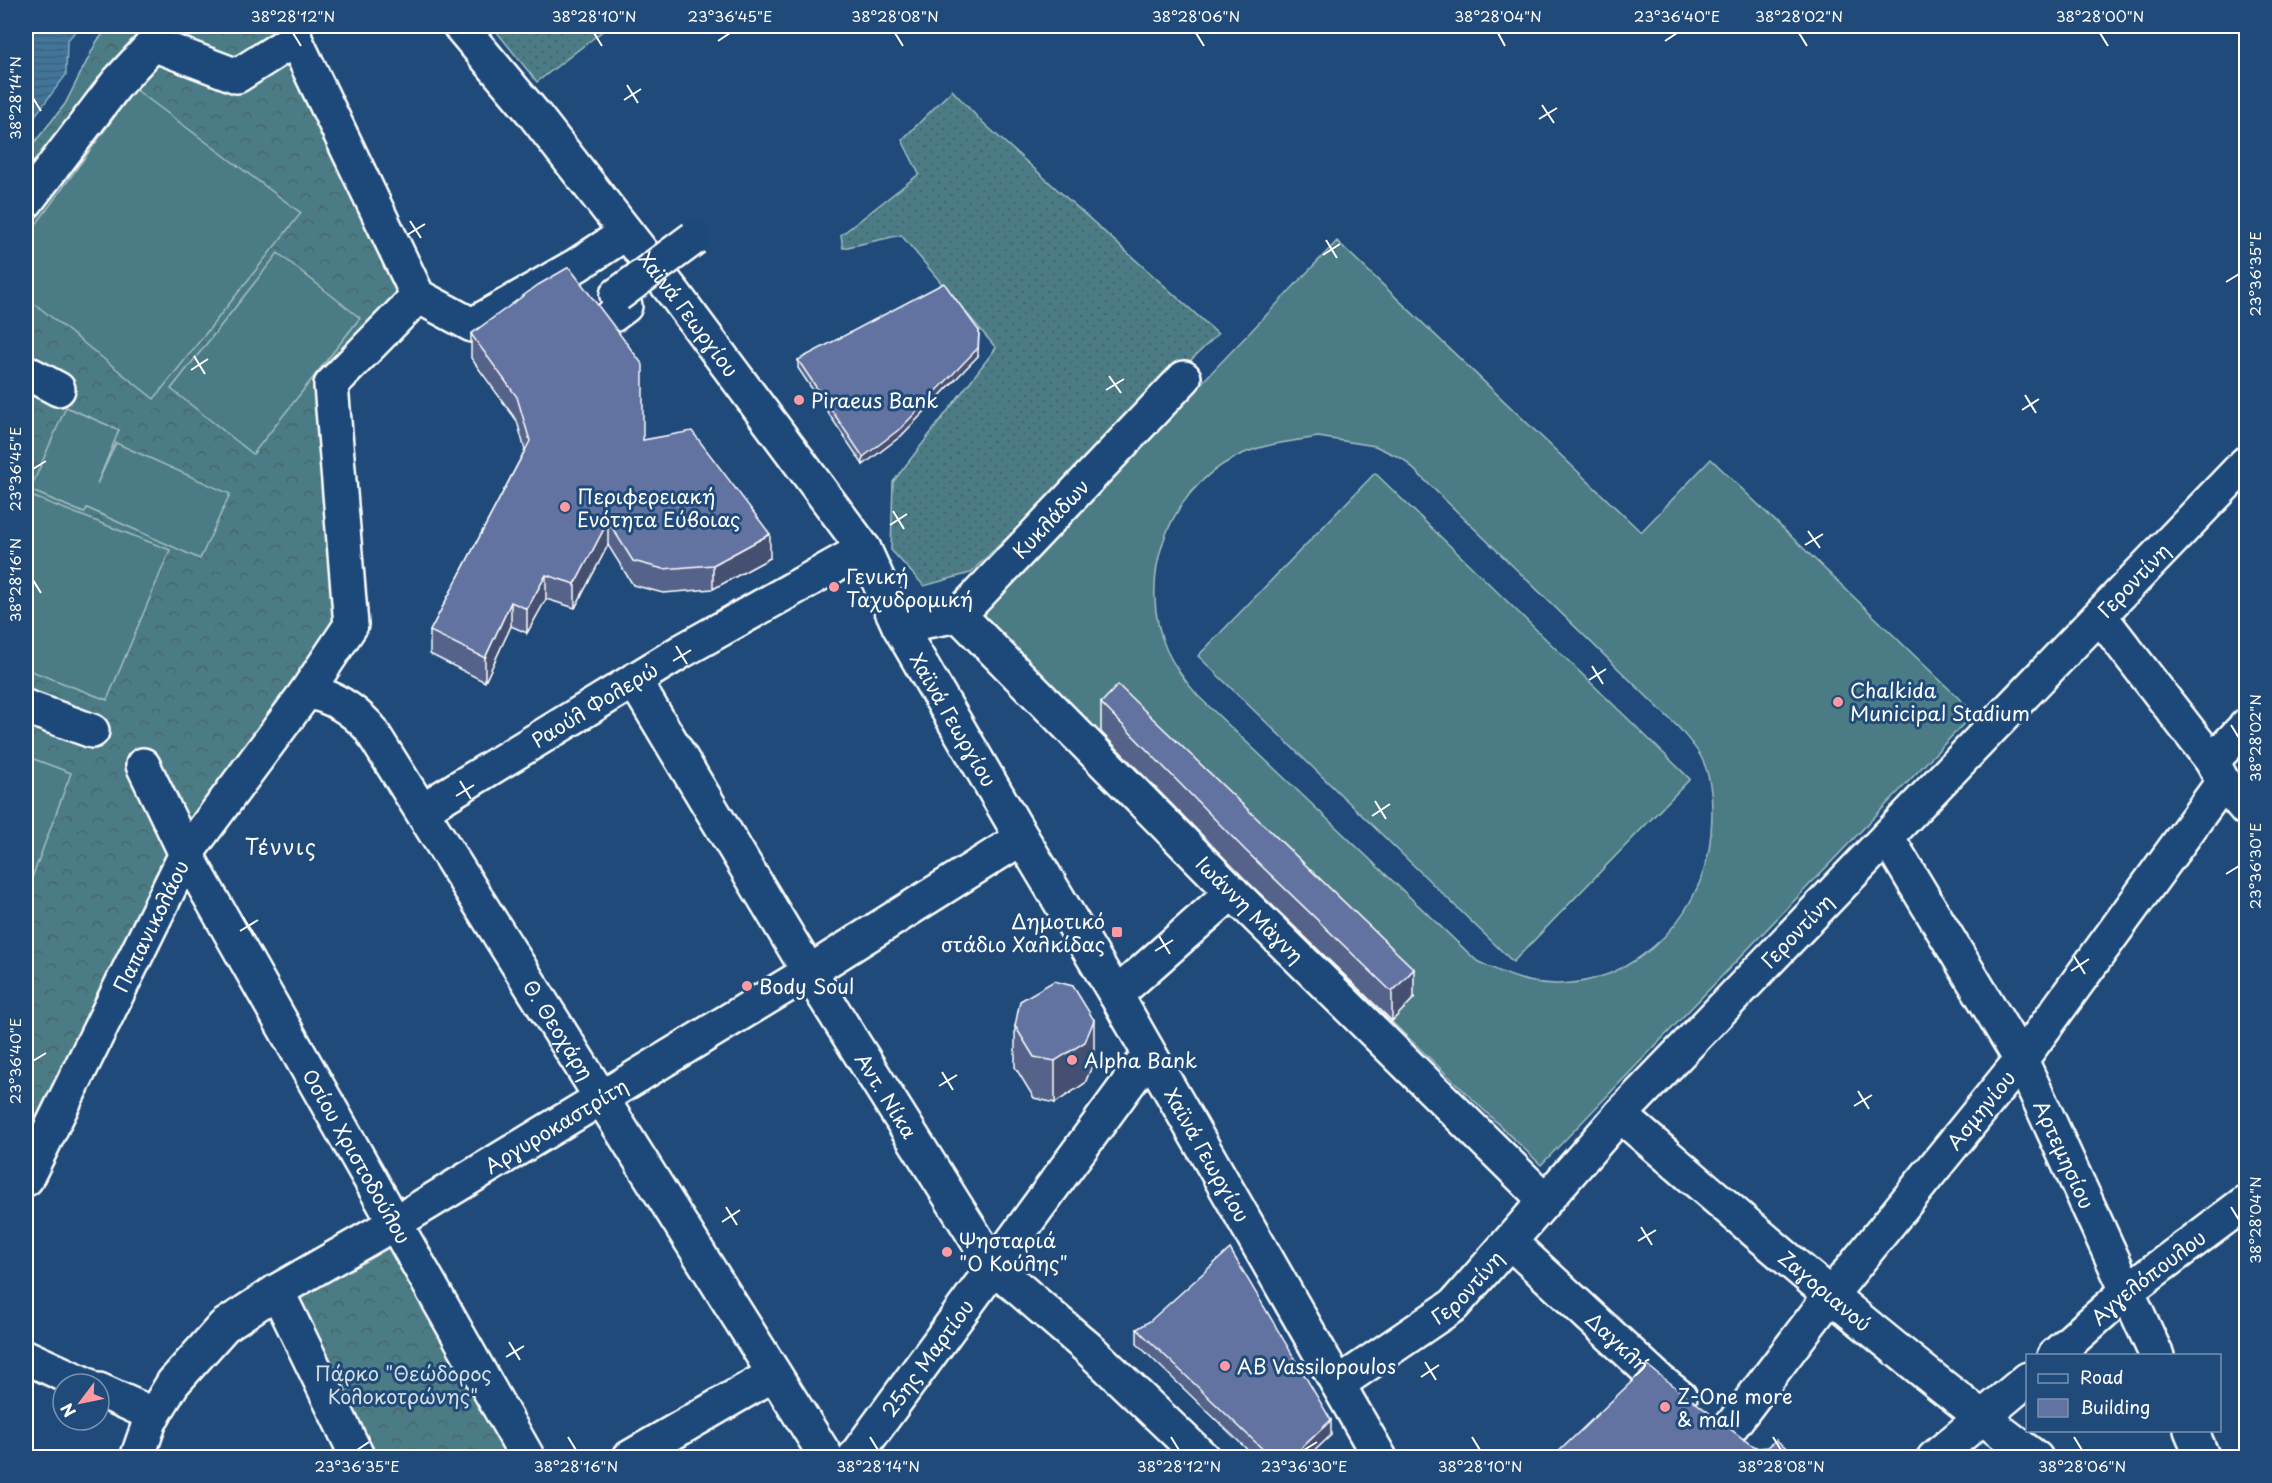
<svg xmlns="http://www.w3.org/2000/svg" width="2272" height="1483" font-family="'Playpen Sans',sans-serif">
<style>
.grass{fill:url(#grass-dots);stroke:#a6bec2;stroke-width:1.5}
.forest{fill:url(#forest-crowns);stroke:#a6bec2;stroke-width:1.5}
.pitch{fill:#4c7c86;stroke:#a6bec2;stroke-width:1.5;fill-rule:evenodd}
.water{fill:url(#water-rules);stroke:#8cadc4;stroke-width:1.5}
.lines{fill:none;stroke-linecap:round;stroke-linejoin:round}
.minor-casing{stroke:#fff;stroke-width:38}
.major-casing{stroke:#fff;stroke-width:38}
.minor{stroke:#1f4a7a;stroke-width:33}
.major{stroke:#1f4a7a;stroke-width:33}
.minor-bridge-casing{stroke:#fff;stroke-width:38;stroke-linecap:butt}
.minor-bridge{stroke:#1f4a7a;stroke-width:33}
.wall{fill:#54638b;stroke:#fff;stroke-width:1.5}
.shaded-wall{fill:#455071;stroke:#fff;stroke-width:1.5}
.building{fill:#6273a2;stroke:#fff;stroke-width:1.5}
.ticks{fill:none;stroke:#fff;stroke-width:2}
.poi-dot{fill:#ff9aa2;stroke:#1f4a7a;stroke-width:2}
.labels{text-anchor:middle;dominant-baseline:central;stroke-width:6;stroke-linejoin:round;paint-order:stroke}
.street-label{font-size:20px;fill:#fff;stroke:#1f4a7a}
.poi-label{font-size:20px;fill:#fff;stroke:#1f4a7a;text-anchor:start}
.park-label{font-size:20px;fill:#d2dee1;stroke:#1f4a7a}
.neighbourhood-label{font-size:21px;letter-spacing:1.5px;fill:#fff;stroke:#1f4a7a}
.neatline{fill:none;stroke:#fff;stroke-width:2}
.ticks-label{font-size:15px;text-anchor:middle;fill:#fff}
</style>
<defs>
<pattern id="grass-dots" width="8" height="8" patternUnits="userSpaceOnUse" patternTransform="scale(1.5)"><rect width="8" height="8" fill="#4c7c86"/><path d="M2 2h.1M6 6h.1" fill="none" stroke="#4c6469" stroke-width="1.8" stroke-linecap="round"/></pattern>
<pattern id="forest-crowns" width="20" height="18" patternUnits="userSpaceOnUse" patternTransform="scale(1.5)"><rect width="20" height="18" fill="#4c7c86"/><path d="M2 6a3 3 0 1 1 6 0M12 15a3 3 0 1 1 6 0" fill="none" stroke="#4c6469"/></pattern>
<pattern id="water-rules" width="6" height="5" patternUnits="userSpaceOnUse" patternTransform="scale(1.5)"><rect width="6" height="5" fill="#3f769c"/><path d="M0 2.5h6" fill="none" stroke="#465f70"/></pattern>
</defs>
<rect width="100%" height="100%" fill="#1f4a7a"/>
<filter id="ink" filterUnits="userSpaceOnUse"><feTurbulence type="fractalNoise" baseFrequency=".0167" numOctaves="2"/><feDisplacementMap in="SourceGraphic" scale="12" xChannelSelector="R" yChannelSelector="G"/><feConvolveMatrix kernelMatrix="1 2 1 2 8 2 1 2 1" color-interpolation-filters="sRGB"/></filter>
<g filter="url(#ink)">
<!-- grass -->
<g class="grass">
<polygon points="492,26 609,26 537,82"/>
<polygon points="952,90 980,120 1218,334 970,573 924,586 891,550 893,482 996,348 901,235 843,248 841,235 919,174 902,140"/>
</g>
<!-- forest -->
<g class="forest">
<polygon points="110,26 283,26 410,296 327,383 342,624 26,1160 26,153 65,104 97,41"/>
<polygon points="395,1223 528,1457 358,1457 277,1291"/>
</g>
<!-- pitch -->
<g class="pitch">
<polygon points="135,89 301,213 154,399 26,297 26,238"/>
<path d="M 1337,241 L 1641,532 L 1711,459 L 1974,713 L 1541,1165 L 974,621 ZM 1318,437 L 1375,446 L 1403,459 L 1679,728 C 1686,737 1696,747 1701,757 C 1713,779 1713,809 1711,833 C 1705,923 1621,1000 1528,981 C 1510,977 1494,969 1477,961 L 1198,696 C 1186,682 1175,668 1167,651 C 1136,581 1166,493 1234,458 C 1260,444 1290,442 1318,437 ZM 1118,714 L 1392,1020 L 1097,737 Z"/>
<polygon points="278,253 360,318 253,454 171,389"/>
<polygon points="66,407 119,430 97,484 116,443 230,494 200,559 87,508 84,513 30,490"/>
<polygon points="1375,473 1690,779 1513,962 1198,656"/>
<polygon points="26,494 170,550 107,700 26,669"/>
<polygon points="26,756 71,773 26,894"/>
</g>
<!-- water -->
<polygon class="water" points="26,26 80,26 67,41 66,75 34,117 26,124"/>
<g class="lines">
<defs>
<g id="minor">
<polyline points="294,26 295,39 418,296 472,325 577,265 626,233"/>
<polyline points="26,202 117,83 153,44 237,76 295,39"/>
<polyline points="613,315 625,306 617,295"/>
<polyline points="26,372 58,389"/>
<path id="s1" d="M 959,615 L 1232,892 L 1545,1200"/>
<polyline points="2100,616 2212,761 2223,782 2246,809"/>
<path id="s2" d="M 899,626 L 959,615 L 1184,378"/>
<path id="s3" d="M 634,680 L 809,972 L 994,1267 L 1088,1348 L 1203,1458"/>
<path id="s4" d="M 307,691 C 333,697 351,708 369,727 L 827,1458"/>
<polyline points="26,707 92,731"/>
<polyline points="2212,761 2246,726"/>
<path id="s5" d="M 143,765 L 186,854 L 528,1458"/>
<path id="s6" d="M 422,810 L 682,651 L 864,549"/>
<path id="s7" d="M 1887,837 L 2021,1060 L 2157,1356"/>
<polyline points="1116,995 1232,892"/>
<path id="s8" d="M 1620,1115 C 1756,1232 1891,1351 2036,1458"/>
<path id="s9" d="M 26,1179 L 186,854 L 307,691 L 351,625 L 331,385 L 418,296"/>
<path id="s10" d="M 1510,1242 L 1661,1382 L 1680,1397"/>
<polyline points="277,1291 358,1458"/>
<path id="s11" d="M 2054,1356 L 2127,1291 L 2246,1202"/>
<polyline points="26,1357 85,1384"/>
<path id="s12" d="M 1338,1384 L 1454,1305 L 1620,1115 L 2246,463"/>
<polyline points="99,1390 154,1415"/>
<polyline points="2191,1430 2203,1458"/>
<path id="s13" d="M 1727,1432 L 1830,1296 L 2021,1060 L 2223,782"/>
<path id="s14" d="M 137,1458 L 150,1421 L 173,1383 L 224,1326 L 277,1291 L 395,1223 L 809,972 L 1022,838"/>
<polyline points="629,1458 774,1374"/>
<path id="s15" d="M 854,1458 L 1149,1055"/>
<polyline points="1934,1458 2028,1379"/>
</g>
<g id="major">
<path id="s16" d="M 460,26 L 533,113 L 676,296 L 864,549 L 899,626 L 1022,838 L 1116,995 L 1380,1458"/>
</g>
</defs>
<!-- minor casing -->
<use href="#minor" class="minor-casing"/>
<!-- major casing -->
<use href="#major" class="major-casing"/>
<!-- minor -->
<use href="#minor" class="minor"/>
<!-- major -->
<use href="#major" class="major"/>
<defs>
<polyline id="minor-bridge" points="617,295 694,238"/>
</defs>
<!-- minor-bridge casing -->
<use href="#minor-bridge" class="minor-bridge-casing"/>
<!-- minor-bridge -->
<use href="#minor-bridge" class="minor-bridge"/>
</g>
<!-- wall -->
<g class="wall">
<polygon points="471,334 643,440 770,558 713,589 663,593 633,585 608,545 575,608 546,599 527,633 511,626 485,682 430,654 430,631 525,450 517,421 471,358"/>
<polygon points="978,356 901,436 863,465 798,368 798,360"/>
<polygon points="1101,703 1414,998 1392,1021 1245,879 1101,732"/>
<polygon points="1015,1026 1094,1061 1085,1083 1055,1103 1034,1098 1015,1067"/>
<polygon points="1137,1329 1331,1435 1307,1458 1256,1458 1137,1344"/>
</g>
<!-- shaded-wall -->
<g class="shaded-wall">
<polygon points="979,331 978,356 901,436 863,465 863,457"/>
<polygon points="608,521 608,545 575,608 575,584"/>
<polygon points="770,534 770,558 713,589 713,565"/>
<polygon points="546,575 546,599 527,633 527,609"/>
<polygon points="511,602 511,626 485,682 485,658"/>
<polygon points="1414,969 1414,998 1392,1021 1392,992"/>
<polygon points="1094,1020 1094,1061 1085,1083 1055,1103 1055,1061"/>
<polygon points="1331,1420 1331,1435 1307,1458 1291,1458"/>
</g>
<!-- building -->
<g class="building">
<polygon points="569,267 643,365 643,440 692,431 770,534 713,565 663,569 633,561 608,521 575,584 546,575 527,609 511,602 485,658 430,631 530,441 517,397 471,334 538,285"/>
<polygon points="944,283 979,331 978,348 901,428 863,457 798,360"/>
<polygon points="1118,685 1414,969 1392,992 1245,850 1101,703"/>
<polygon points="1054,981 1073,986 1094,1020 1085,1042 1055,1061 1034,1057 1015,1026 1020,1001"/>
<polygon points="1230,1249 1331,1420 1291,1458 1272,1458 1137,1329 1150,1321"/>
<polygon points="1648,1366 1750,1444 1758,1448 1768,1447 1776,1440 1800,1458 1552,1458"/>
</g>
</g>
<!-- ticks -->
<path class="ticks" d="M 293,33 L 301,46M 594,33 L 602,46M 895,33 L 903,46M 1196,33 L 1204,46M 1498,33 L 1505,46M 1799,33 L 1807,46M 2100,33 L 2108,46M 718,41 L 730,33M 1665,41 L 1677,33M 627,85 L 638,103M 33,98 L 41,111M 624,100 L 641,89M 1542,105 L 1554,123M 1539,119 L 1557,108M 410,221 L 421,238M 407,235 L 425,224M 1326,240 L 1337,258M 1323,255 L 1340,244M 2226,282 L 2239,274M 194,356 L 205,374M 191,370 L 208,359M 1109,376 L 1121,393M 1106,390 L 1124,379M 2025,395 L 2036,413M 2022,410 L 2039,399M 33,469 L 46,461M 893,511 L 904,529M 890,525 L 907,514M 1808,531 L 1820,548M 1805,545 L 1823,534M 33,580 L 41,593M 676,646 L 687,664M 673,661 L 691,650M 1592,666 L 1603,684M 1589,680 L 1606,669M 2231,725 L 2239,738M 460,781 L 471,799M 456,796 L 474,785M 1375,801 L 1386,819M 1372,816 L 1390,804M 2226,874 L 2239,866M 243,917 L 254,935M 240,931 L 258,920M 1159,936 L 1170,954M 1155,951 L 1173,940M 2074,956 L 2085,974M 2071,971 L 2089,959M 33,1061 L 46,1053M 942,1072 L 953,1090M 939,1086 L 957,1075M 1858,1091 L 1869,1109M 1854,1106 L 1872,1095M 726,1207 L 737,1225M 2231,1207 L 2239,1220M 722,1222 L 740,1210M 1641,1227 L 1652,1245M 1638,1241 L 1656,1230M 509,1342 L 520,1360M 506,1357 L 524,1346M 1425,1362 L 1436,1380M 1421,1377 L 1439,1365M 568,1437 L 576,1450M 870,1437 L 878,1450M 1171,1437 L 1179,1450M 1472,1437 L 1480,1450M 1773,1437 L 1781,1450M 2074,1437 L 2082,1450M 357,1450 L 369,1442M 1304,1450 L 1317,1442"/>
<!-- markers -->
<g class="poi-dot">
<circle cx="799" cy="400" r="6"/>
<circle cx="565" cy="507" r="6"/>
<circle cx="834" cy="587" r="6"/>
<circle cx="1838" cy="702" r="6"/>
<rect x="1111" y="926" width="12" height="12" rx="3"/>
<circle cx="747" cy="986" r="6"/>
<circle cx="1072" cy="1060" r="6"/>
<circle cx="947" cy="1252" r="6"/>
<circle cx="1225" cy="1366" r="6"/>
<circle cx="1665" cy="1407" r="6"/>
</g>
<g class="labels">
<!-- street labels -->
<g class="street-label">
<text stroke="none"><textPath href="#s16" startOffset="368">Χαϊνά Γεωργίου</textPath></text>
<text stroke="none"><textPath href="#s2" startOffset="194">Κυκλάδων</textPath></text>
<text stroke="none"><textPath href="#s12" startOffset="1134">Γεροντίνη</textPath></text>
<text stroke="none"><textPath href="#s6" startOffset="202">Ραούλ Φολερώ</textPath></text>
<text stroke="none"><textPath href="#s16" startOffset="854">Χαϊνά Γεωργίου</textPath></text>
<text stroke="none"><textPath href="#s1" startOffset="414">Ιωάννη Μὰγνη</textPath></text>
<text stroke="none"><textPath href="#s9" startOffset="282">Παπανικολάου</textPath></text>
<text stroke="none"><textPath href="#s12" startOffset="648">Γεροντίνη</textPath></text>
<text stroke="none"><textPath href="#s4" startOffset="430">Θ. Θεοχάρη</textPath></text>
<text stroke="none"><textPath href="#s3" startOffset="486">Αντ. Νίκα</textPath></text>
<text stroke="none"><textPath href="#s13" startOffset="410">Ασμηνίου</textPath></text>
<text stroke="none"><textPath href="#s14" startOffset="548">Αργυροκαστρίτη</textPath></text>
<text stroke="none"><textPath href="#s16" startOffset="1358">Χαϊνά Γεωργίου</textPath></text>
<text stroke="none"><textPath href="#s7" startOffset="364">Αρτεμησίου</textPath></text>
<text stroke="none"><textPath href="#s5" startOffset="446">Οσίου Χριστοδούλου</textPath></text>
<text stroke="none"><textPath href="#s11" startOffset="123">Αγγελόπουλου</textPath></text>
<text stroke="none"><textPath href="#s12" startOffset="162">Γεροντίνη</textPath></text>
<text stroke="none"><textPath href="#s8" startOffset="270">Ζαγοριανού</textPath></text>
<text stroke="none"><textPath href="#s10" startOffset="147">Δαγκλή</textPath></text>
<text stroke="none"><textPath href="#s15" startOffset="124">25ης Μαρτίου</textPath></text>
</g>
<!-- poi labels -->
<g class="poi-label">
<text x="811" y="400">Piraeus Bank</text>
<text x="577" y="496">Περιφερειακή<tspan x="577" dy="23">Ενότητα Εύβοιας</tspan></text>
<text x="846" y="576">Γενική<tspan x="846" dy="23">Ταχυδρομική</tspan></text>
<text x="1850" y="690">Chalkida<tspan x="1850" dy="23">Municipal Stadium</tspan></text>
<text x="1105" y="921" text-anchor="end">Δημοτικό<tspan x="1105" dy="23">στάδιο Χαλκίδας</tspan></text>
<text x="759" y="986">Body Soul</text>
<text x="1084" y="1060">Alpha Bank</text>
<text x="959" y="1240">Ψησταριά<tspan x="959" dy="23">"Ο Κούλης"</tspan></text>
<text x="1237" y="1366">AB Vassilopoulos</text>
<text x="1677" y="1396">Z-One more<tspan x="1677" dy="23">&amp; mall</tspan></text>
</g>
<!-- park labels -->
<g class="park-label">
<text x="403" y="1373">Πάρκο "Θεώδορος<tspan x="403" dy="23">Κολοκοτρώνης"</tspan></text>
</g>
<!-- neighbourhood labels -->
<g class="neighbourhood-label">
<text x="281" y="846">Τέννις</text>
</g>
</g>
<!-- margin -->
<rect width="2272" height="1483" fill="none" stroke="#1f4a7a" stroke-width="66"/>
<!-- legend -->
<rect x="2026" y="1354" width="195" height="78" fill="#1f4a7a" stroke="#7992af" stroke-width="1.5"/>
<rect x="2038" y="1374" width="30" height="9" fill="#1f4a7a" stroke="#7992af" stroke-width="1.5"/>
<text x="2080" y="1384" font-size="18" fill="#ffffff">Road</text>
<rect x="2038" y="1399" width="30" height="18" fill="#6273a2" stroke="#7992af" stroke-width="1.5"/>
<text x="2080" y="1414" font-size="18" fill="#ffffff">Building</text>
<!-- north arrow -->
<g transform="translate(81 1402) rotate(238)"><circle r="28" fill="#1f4a7a" stroke="#7992af" stroke-width="1.5"/>
<path d="M0-4.5L10 22L0 15L-10 22Z" fill="#ff9aa2"/>
<text y="-9" font-size="16" font-weight="bold" text-anchor="middle" fill="#ffffff">N</text>
</g>
<rect x="33" y="33" width="2206" height="1417" class="neatline"/>
<g class="ticks-label">
<text x="293" y="22">38°28'12"N</text>
<text x="594" y="22">38°28'10"N</text>
<text x="730" y="22">23°36'45"E</text>
<text x="895" y="22">38°28'08"N</text>
<text x="1196" y="22">38°28'06"N</text>
<text x="1498" y="22">38°28'04"N</text>
<text x="1677" y="22">23°36'40"E</text>
<text x="1799" y="22">38°28'02"N</text>
<text x="2100" y="22">38°28'00"N</text>
<text transform="translate(16 98) rotate(-90)" y="5">38°28'14"N</text>
<text transform="translate(2256 274) rotate(-90)" y="5">23°36'35"E</text>
<text transform="translate(16 469) rotate(-90)" y="5">23°36'45"E</text>
<text transform="translate(16 580) rotate(-90)" y="5">38°28'16"N</text>
<text transform="translate(2256 738) rotate(-90)" y="5">38°28'02"N</text>
<text transform="translate(2256 866) rotate(-90)" y="5">23°36'30"E</text>
<text transform="translate(16 1061) rotate(-90)" y="5">23°36'40"E</text>
<text transform="translate(2256 1220) rotate(-90)" y="5">38°28'04"N</text>
<text x="357" y="1472">23°36'35"E</text>
<text x="576" y="1472">38°28'16"N</text>
<text x="878" y="1472">38°28'14"N</text>
<text x="1179" y="1472">38°28'12"N</text>
<text x="1304" y="1472">23°36'30"E</text>
<text x="1480" y="1472">38°28'10"N</text>
<text x="1781" y="1472">38°28'08"N</text>
<text x="2082" y="1472">38°28'06"N</text>
</g>
</svg>
